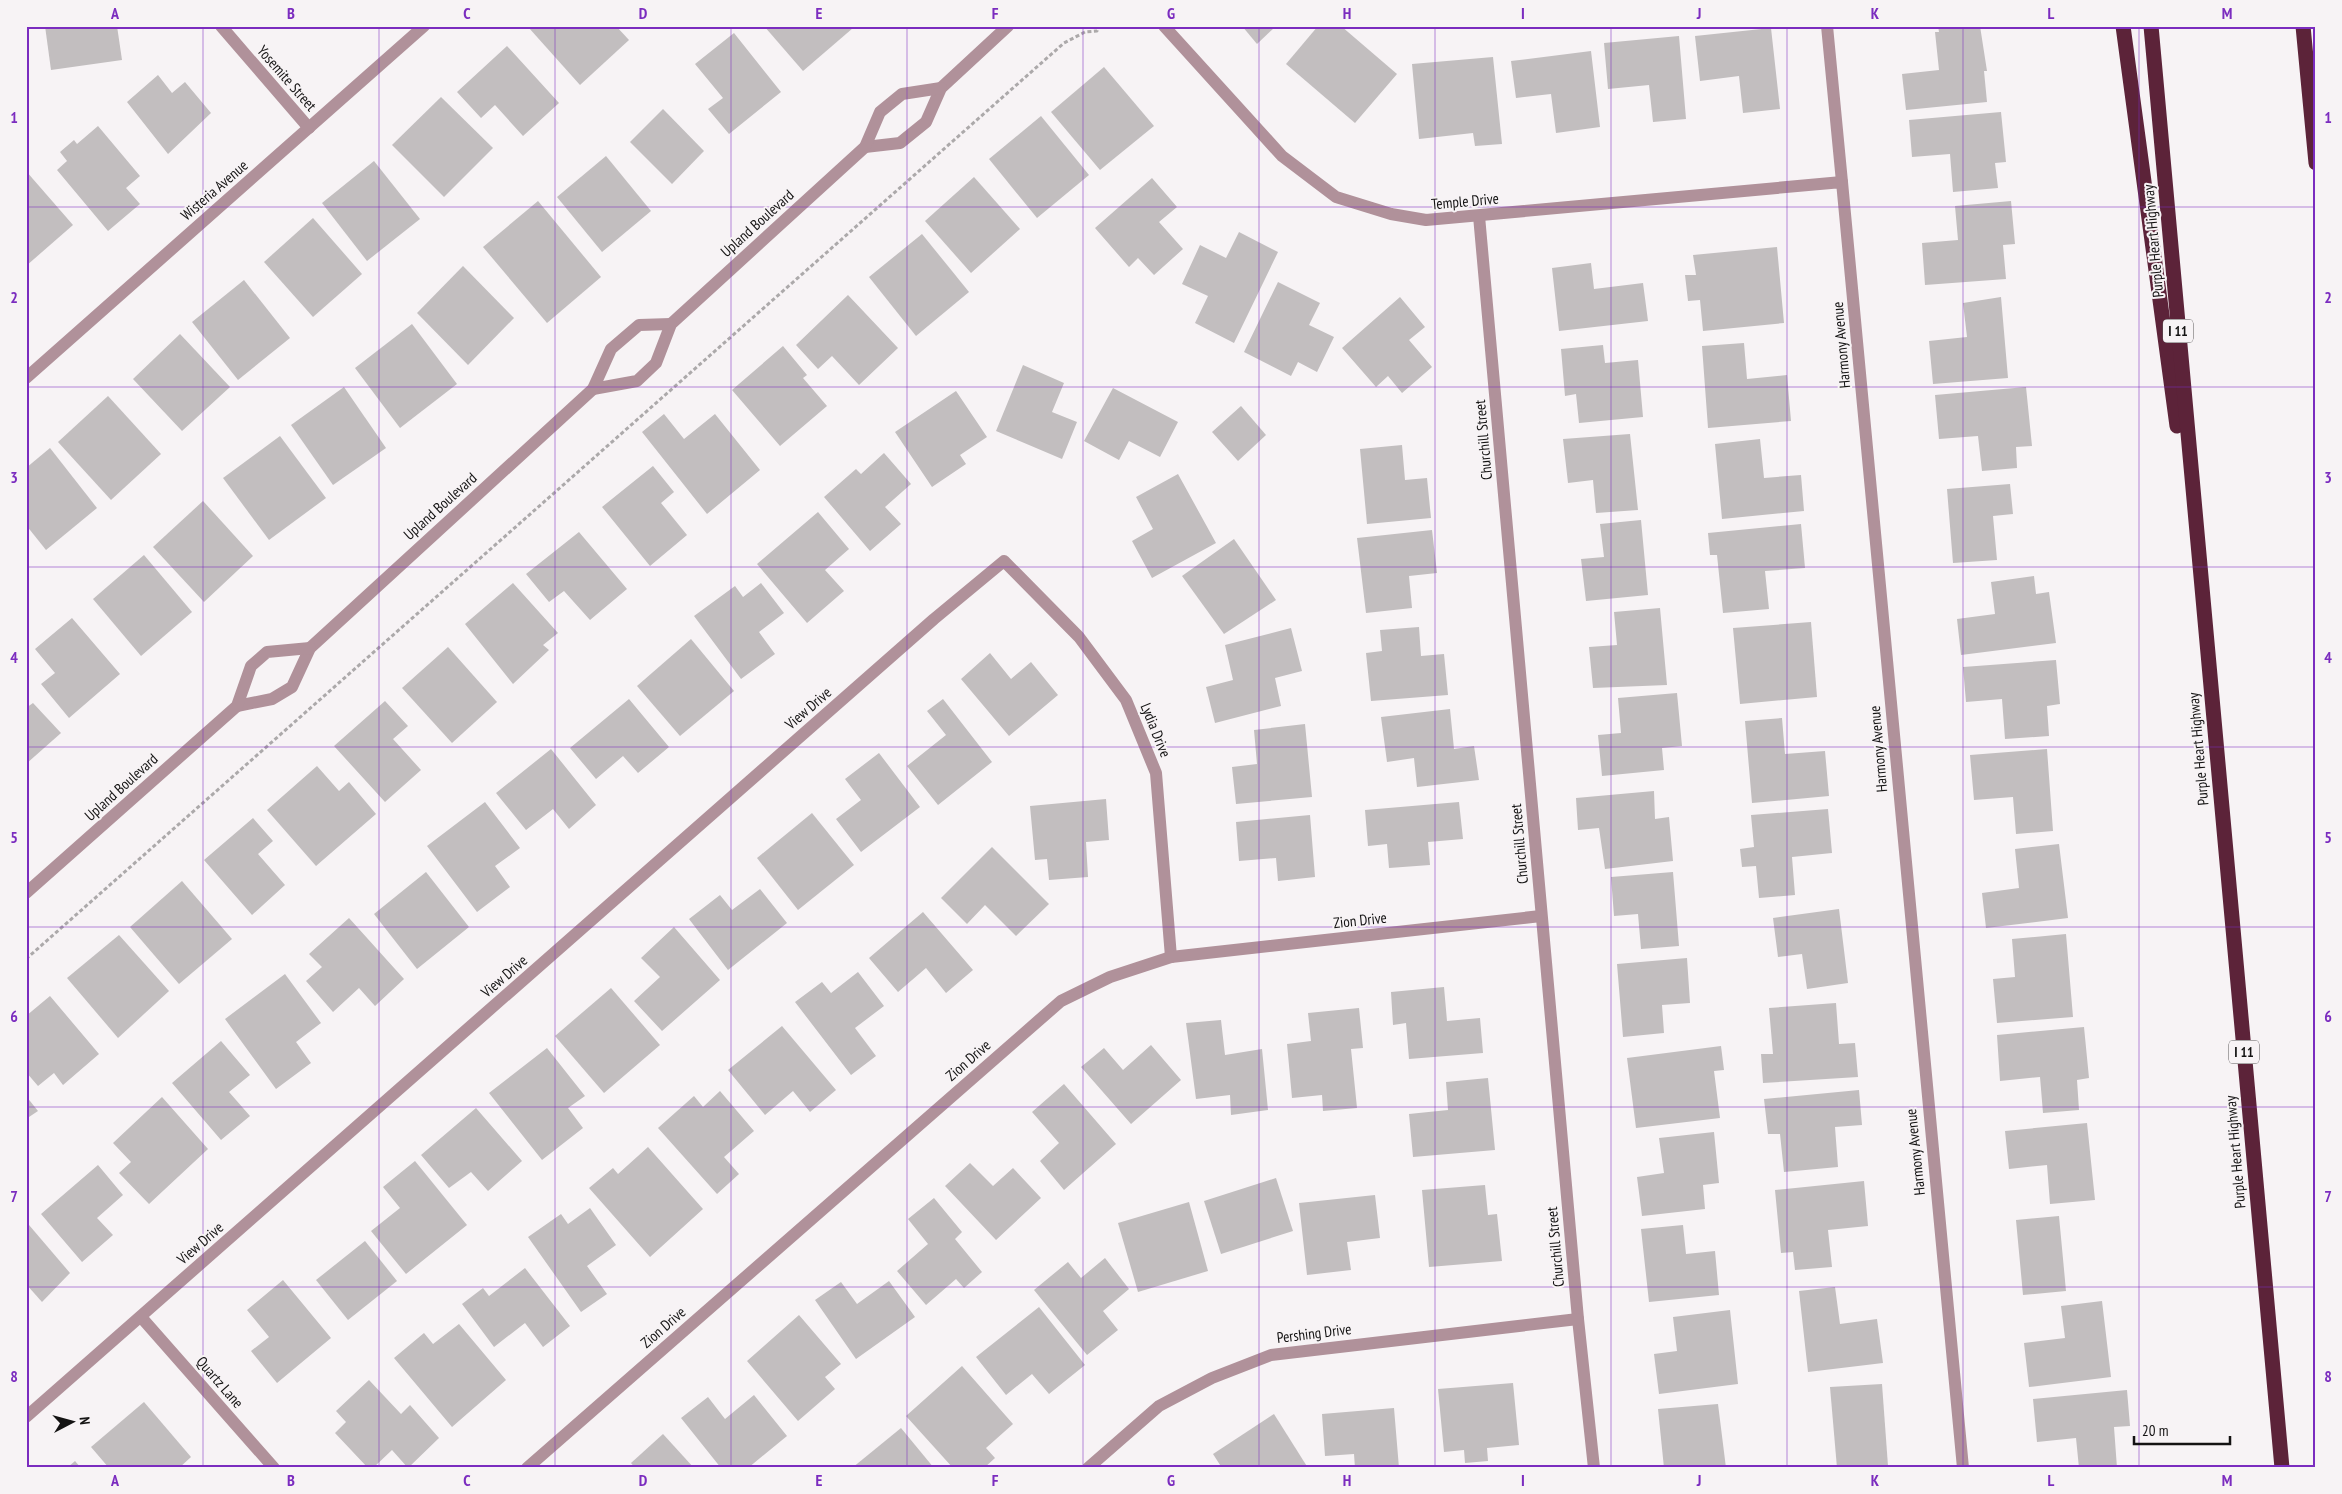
<svg xmlns="http://www.w3.org/2000/svg" width="2342" height="1494" font-family="'PT Sans Narrow',sans-serif">
<style>
.building{fill:#c2bebf}
.lines{fill:none;stroke-linecap:round;stroke-linejoin:round}
.path{stroke:#aca9aa;stroke-width:3;stroke-dasharray:4 2.5;stroke-linecap:butt}
.minor{stroke:#b0919a;stroke-width:12}
.tertiary{stroke:#b0919a;stroke-width:12}
.motorway{stroke:#5c2339;stroke-width:15}
.grid{fill:none;stroke:#7b2cbf;stroke-width:1;stroke-opacity:0.55}
.labels{text-anchor:middle;dominant-baseline:central;stroke-width:4;stroke-linejoin:round;paint-order:stroke}
.shield{fill:#f7f3f5;stroke:#585657;stroke-width:1}
.shield-label{font-size:14px;font-weight:bold;fill:#141313}
.street-label{font-size:15px;fill:#141313;stroke:#f7f3f5}
.neatline{fill:none;stroke:#7b2cbf;stroke-width:2}
.grid-label{font-size:16px;text-anchor:middle;font-weight:bold;fill:#7b2cbf}
</style>
<rect width="100%" height="100%" fill="#f7f3f5"/>
<!-- building -->
<g class="building">
<polygon points="45,26 117,26 122,60 51,70"/>
<polygon points="530,26 616,26 629,40 580,85 529,28"/>
<polygon points="764,26 852,26 853,28 803,71"/>
<polygon points="1242,26 1276,26 1257,44"/>
<polygon points="1318,26 1341,26 1397,74 1355,123 1286,64"/>
<polygon points="1938,26 1961,26 1961,28 1980,26 1987,71 1984,71 1987,102 1906,110 1902,74 1939,70 1935,32 1939,32"/>
<polygon points="1771,28 1780,109 1743,113 1739,76 1700,81 1695,36"/>
<polygon points="734,33 781,92 729,134 708,109 723,98 695,64"/>
<polygon points="1679,36 1686,119 1653,122 1649,85 1608,89 1604,43"/>
<polygon points="507,46 559,103 523,136 495,105 481,118 457,92"/>
<polygon points="1591,51 1600,127 1556,133 1551,94 1516,98 1511,61"/>
<polygon points="1493,57 1502,144 1475,146 1473,133 1419,139 1412,64"/>
<polygon points="1104,67 1154,126 1100,170 1051,112"/>
<polygon points="158,75 172,93 185,82 211,113 168,154 127,102"/>
<polygon points="441,97 493,148 444,197 392,145"/>
<polygon points="663,109 704,151 672,184 630,142"/>
<polygon points="2001,112 2006,162 1995,163 1998,188 1953,192 1950,154 1912,157 1909,120"/>
<polygon points="1041,116 1089,175 1037,218 989,159"/>
<polygon points="98,126 140,176 126,188 140,204 108,231 57,170 67,161 60,152 74,140 77,144"/>
<polygon points="606,156 651,211 602,252 557,197"/>
<polygon points="374,161 420,219 367,261 322,203"/>
<polygon points="26,171 73,225 26,266"/>
<polygon points="974,177 1020,229 971,273 925,221"/>
<polygon points="1152,178 1177,207 1159,222 1183,249 1154,275 1138,258 1129,267 1095,228"/>
<polygon points="538,201 601,277 547,323 483,247"/>
<polygon points="2011,201 2015,244 2003,245 2006,279 1925,285 1922,243 1958,240 1955,206"/>
<polygon points="313,218 362,274 313,317 264,262"/>
<polygon points="1239,232 1278,252 1234,343 1195,323 1208,296 1182,284 1200,245 1226,258"/>
<polygon points="922,234 969,292 916,336 869,277"/>
<polygon points="1777,247 1784,323 1703,331 1700,300 1688,301 1685,275 1696,275 1693,255"/>
<polygon points="1591,263 1594,289 1643,283 1648,321 1559,331 1552,268"/>
<polygon points="463,266 514,318 468,365 417,313"/>
<polygon points="244,280 290,338 238,380 192,322"/>
<polygon points="1278,282 1320,303 1309,325 1334,337 1317,372 1298,362 1291,376 1244,352"/>
<polygon points="848,295 898,348 859,385 832,356 818,369 796,345"/>
<polygon points="1400,297 1425,327 1409,340 1432,367 1402,393 1388,376 1376,387 1342,348"/>
<polygon points="2001,297 2008,378 1933,384 1929,341 1967,337 1963,303"/>
<polygon points="412,324 457,384 400,428 355,368"/>
<polygon points="180,334 230,387 182,431 133,379"/>
<polygon points="1744,343 1747,379 1787,375 1791,421 1708,428 1702,346"/>
<polygon points="1603,345 1605,363 1638,360 1643,417 1579,423 1576,394 1565,396 1561,349"/>
<polygon points="783,346 807,375 803,378 827,406 780,446 732,390"/>
<polygon points="1023,365 1064,383 1052,412 1077,422 1062,459 996,431"/>
<polygon points="344,387 386,448 333,485 291,425"/>
<polygon points="2026,387 2032,446 2016,447 2017,468 1982,471 1978,436 1939,439 1935,395"/>
<polygon points="1113,388 1178,422 1160,457 1129,441 1119,460 1084,441"/>
<polygon points="956,391 987,437 960,455 966,464 932,487 895,432"/>
<polygon points="108,396 161,454 111,500 58,442"/>
<polygon points="1241,406 1266,435 1238,461 1212,432"/>
<polygon points="664,414 684,439 715,414 760,470 707,514 642,432"/>
<polygon points="1630,434 1638,510 1596,513 1593,480 1568,483 1563,439"/>
<polygon points="280,436 326,498 269,540 223,478"/>
<polygon points="1760,439 1764,478 1801,475 1804,511 1722,519 1715,444"/>
<polygon points="1402,445 1405,480 1427,478 1431,518 1367,524 1360,449"/>
<polygon points="50,448 97,508 46,550 26,525 26,468"/>
<polygon points="884,453 911,484 885,507 901,524 870,551 824,497 856,469 861,474"/>
<polygon points="653,466 674,492 661,503 687,535 650,566 602,507"/>
<polygon points="1178,474 1216,543 1152,578 1132,541 1153,529 1136,497"/>
<polygon points="2010,484 2013,514 1993,516 1997,560 1953,563 1947,489"/>
<polygon points="203,501 253,556 204,602 153,547"/>
<polygon points="818,512 849,549 825,570 844,591 807,623 757,564"/>
<polygon points="1641,520 1648,595 1586,601 1581,559 1604,557 1600,524"/>
<polygon points="1801,524 1805,568 1765,571 1769,609 1723,613 1717,555 1710,555 1708,533"/>
<polygon points="1432,530 1437,573 1409,576 1412,608 1366,613 1357,538"/>
<polygon points="579,532 627,589 590,620 564,591 549,602 526,574"/>
<polygon points="1234,539 1276,600 1224,634 1182,576"/>
<polygon points="144,555 192,612 141,656 93,599"/>
<polygon points="2034,576 2036,594 2049,592 2056,643 1961,655 1957,619 1995,614 1991,582"/>
<polygon points="513,583 558,633 543,645 549,650 513,684 465,624"/>
<polygon points="761,583 784,613 759,632 775,654 741,679 694,616 735,586 743,597"/>
<polygon points="1660,608 1667,685 1593,688 1589,647 1617,645 1614,612"/>
<polygon points="72,618 120,674 69,718 41,684 55,673 35,649"/>
<polygon points="1811,622 1817,697 1740,704 1733,628"/>
<polygon points="1419,627 1421,656 1444,654 1448,695 1371,701 1366,653 1382,651 1380,630"/>
<polygon points="1291,628 1302,671 1275,678 1281,706 1215,723 1206,687 1233,680 1225,645"/>
<polygon points="691,639 734,691 680,736 637,686"/>
<polygon points="448,647 497,702 452,743 402,688"/>
<polygon points="990,653 1011,679 1031,662 1058,695 1009,736 961,679"/>
<polygon points="2056,660 2060,704 2047,706 2049,736 2005,739 2002,699 1966,702 1963,667"/>
<polygon points="1677,693 1682,746 1662,748 1664,770 1602,776 1598,735 1621,733 1618,698"/>
<polygon points="629,699 669,747 638,773 623,756 596,779 570,748"/>
<polygon points="943,699 992,762 938,805 907,766 946,735 927,711"/>
<polygon points="385,701 408,726 393,739 421,770 385,802 334,746"/>
<polygon points="33,703 61,733 26,764 26,708"/>
<polygon points="1450,709 1454,749 1474,746 1479,780 1417,787 1414,758 1387,762 1381,717"/>
<polygon points="1782,718 1785,754 1825,751 1829,796 1752,803 1745,721"/>
<polygon points="1305,724 1312,797 1236,804 1232,767 1257,764 1254,730"/>
<polygon points="551,749 596,805 569,829 553,809 526,830 496,793"/>
<polygon points="2047,749 2053,831 2016,834 2013,797 1974,800 1970,755"/>
<polygon points="879,753 920,807 861,852 836,819 861,800 845,779"/>
<polygon points="317,766 339,791 349,782 376,814 316,866 267,810"/>
<polygon points="1654,791 1655,819 1669,817 1673,861 1605,869 1599,828 1578,830 1576,798"/>
<polygon points="1106,799 1109,840 1086,842 1088,877 1049,880 1047,859 1035,860 1030,806"/>
<polygon points="485,802 520,848 495,866 510,887 477,912 427,846"/>
<polygon points="1459,802 1463,839 1428,842 1430,865 1389,868 1387,844 1368,846 1365,810"/>
<polygon points="1828,809 1832,853 1792,857 1795,895 1759,898 1756,866 1742,867 1740,849 1754,847 1751,815"/>
<polygon points="812,813 854,865 798,910 757,858"/>
<polygon points="1310,815 1315,877 1278,881 1276,858 1239,861 1236,822"/>
<polygon points="253,818 273,841 258,854 285,885 252,915 204,860"/>
<polygon points="2059,844 2068,918 1986,928 1982,893 2019,888 2015,849"/>
<polygon points="992,847 1049,904 1016,936 985,905 967,924 941,898"/>
<polygon points="426,872 469,927 417,969 374,914"/>
<polygon points="1673,872 1679,946 1641,949 1638,914 1614,916 1611,877"/>
<polygon points="182,881 232,939 179,984 130,927"/>
<polygon points="760,889 787,923 728,970 689,919 720,895 732,910"/>
<polygon points="1839,909 1848,983 1807,989 1802,954 1778,957 1773,918"/>
<polygon points="923,912 973,970 946,993 926,968 898,992 869,958"/>
<polygon points="349,918 404,979 375,1006 359,988 333,1012 306,981 322,967 309,954"/>
<polygon points="674,927 720,980 662,1031 634,1001 660,977 641,958"/>
<polygon points="2066,934 2073,1017 1997,1023 1993,979 2015,977 2012,939"/>
<polygon points="119,935 169,991 118,1038 67,978"/>
<polygon points="1687,958 1690,1003 1662,1005 1664,1033 1623,1037 1617,964"/>
<polygon points="858,972 884,1006 855,1028 876,1056 851,1075 795,1002 822,982 831,993"/>
<polygon points="285,974 321,1023 296,1042 311,1063 276,1089 225,1019"/>
<polygon points="1444,987 1447,1021 1480,1018 1483,1053 1409,1059 1406,1023 1393,1025 1391,992"/>
<polygon points="611,988 660,1045 604,1093 555,1036"/>
<polygon points="50,996 99,1054 63,1085 54,1073 38,1086 26,1072 26,1016"/>
<polygon points="1836,1003 1839,1044 1855,1043 1858,1077 1763,1083 1761,1054 1773,1054 1769,1008"/>
<polygon points="1359,1008 1363,1048 1351,1049 1357,1108 1323,1111 1322,1095 1292,1098 1287,1044 1311,1041 1308,1013"/>
<polygon points="1221,1020 1225,1055 1262,1049 1268,1110 1231,1115 1230,1095 1196,1099 1186,1023"/>
<polygon points="782,1026 836,1090 810,1112 793,1091 765,1115 728,1070"/>
<polygon points="2084,1027 2089,1078 2077,1080 2079,1110 2043,1113 2040,1077 2000,1081 1997,1035"/>
<polygon points="221,1041 250,1075 229,1092 250,1116 221,1140 172,1083"/>
<polygon points="1151,1045 1181,1080 1131,1124 1081,1067 1104,1048 1123,1070"/>
<polygon points="1721,1046 1724,1070 1714,1071 1720,1118 1636,1128 1627,1058"/>
<polygon points="547,1048 585,1096 568,1108 583,1128 542,1160 489,1093"/>
<polygon points="1488,1078 1495,1150 1413,1157 1409,1114 1448,1110 1446,1082"/>
<polygon points="1064,1084 1116,1144 1064,1190 1040,1161 1059,1143 1032,1112"/>
<polygon points="1859,1090 1862,1125 1835,1127 1838,1167 1784,1172 1780,1134 1768,1134 1764,1099"/>
<polygon points="720,1091 754,1131 724,1157 739,1174 717,1194 658,1128 694,1096 703,1107"/>
<polygon points="26,1096 38,1111 26,1119"/>
<polygon points="162,1097 208,1149 149,1204 119,1173 131,1162 113,1143"/>
<polygon points="476,1108 522,1161 488,1191 471,1172 449,1188 421,1155"/>
<polygon points="2087,1123 2095,1200 2050,1204 2047,1165 2009,1169 2005,1131"/>
<polygon points="1714,1132 1719,1183 1703,1185 1705,1209 1642,1216 1637,1177 1664,1173 1659,1138"/>
<polygon points="648,1147 703,1209 650,1257 589,1188 613,1168 618,1174"/>
<polygon points="415,1161 467,1225 406,1274 371,1231 400,1208 383,1187"/>
<polygon points="970,1163 993,1186 1013,1168 1041,1198 996,1240 945,1186"/>
<polygon points="98,1165 123,1195 97,1218 113,1235 82,1262 41,1214"/>
<polygon points="1276,1178 1293,1231 1221,1254 1204,1201"/>
<polygon points="1864,1181 1868,1226 1828,1230 1832,1267 1795,1270 1793,1252 1781,1253 1775,1190"/>
<polygon points="1485,1185 1488,1215 1497,1214 1502,1261 1429,1267 1422,1190"/>
<polygon points="1375,1195 1380,1238 1347,1242 1351,1270 1307,1275 1299,1203"/>
<polygon points="934,1198 962,1232 955,1239 982,1272 964,1288 956,1279 926,1305 897,1271 928,1244 908,1219"/>
<polygon points="1189,1202 1208,1271 1138,1292 1118,1223"/>
<polygon points="590,1208 616,1245 587,1266 607,1294 581,1312 528,1237 561,1214 568,1224"/>
<polygon points="2059,1216 2066,1291 2023,1295 2016,1220"/>
<polygon points="29,1225 70,1273 42,1302 26,1284 26,1227"/>
<polygon points="1683,1225 1686,1254 1715,1251 1719,1295 1649,1302 1641,1229"/>
<polygon points="365,1241 397,1281 348,1320 316,1280"/>
<polygon points="1105,1258 1129,1289 1103,1311 1118,1330 1087,1355 1034,1290 1068,1262 1081,1278"/>
<polygon points="525,1268 570,1326 543,1347 525,1323 494,1347 462,1304 483,1288 489,1296"/>
<polygon points="283,1280 331,1338 277,1383 251,1351 269,1337 247,1310"/>
<polygon points="889,1281 915,1317 856,1359 815,1300 841,1282 857,1304"/>
<polygon points="1835,1287 1840,1324 1877,1319 1883,1363 1808,1372 1799,1291"/>
<polygon points="2102,1301 2111,1377 2029,1387 2024,1343 2065,1338 2061,1306"/>
<polygon points="1039,1307 1085,1365 1049,1394 1032,1374 1006,1395 976,1357"/>
<polygon points="1730,1310 1738,1384 1659,1394 1654,1354 1677,1351 1673,1317"/>
<polygon points="799,1315 841,1364 825,1377 835,1389 798,1421 747,1361"/>
<polygon points="459,1324 506,1380 452,1427 394,1358 424,1333 433,1344"/>
<polygon points="962,1366 1013,1424 986,1448 995,1458 984,1468 953,1468 906,1416"/>
<polygon points="369,1380 401,1414 410,1405 439,1438 408,1468 392,1450 373,1468 368,1468 335,1433 346,1422 336,1411"/>
<polygon points="1513,1383 1519,1445 1487,1448 1488,1461 1465,1463 1464,1450 1444,1452 1438,1389"/>
<polygon points="1882,1384 1888,1466 1837,1468 1830,1387"/>
<polygon points="2127,1390 2130,1426 2114,1427 2117,1468 2079,1468 2076,1438 2037,1442 2033,1399"/>
<polygon points="754,1395 787,1436 748,1468 721,1468 681,1418 708,1397 725,1419"/>
<polygon points="144,1402 191,1457 179,1468 109,1468 91,1447"/>
<polygon points="1718,1404 1726,1468 1664,1468 1658,1409"/>
<polygon points="1394,1408 1399,1468 1355,1468 1354,1454 1325,1456 1322,1414"/>
<polygon points="1274,1414 1308,1468 1222,1468 1213,1454"/>
<polygon points="901,1428 934,1468 852,1468"/>
<polygon points="663,1434 694,1468 635,1468 631,1463"/>
<polygon points="75,1461 81,1468 67,1468"/>
</g>
<g class="lines">
<!-- path -->
<polyline class="path" points="26,959 1064,43 1085,32 1097,31 1097,26"/>
<!-- minor -->
<g class="minor">
<polyline points="221,26 309,128"/>
<polyline points="1827,26 1842,182"/>
<polyline points="1479,216 1578,1319 1594,1468"/>
<polyline points="26,378 424,26"/>
<polyline points="141,1317 274,1468"/>
<polyline points="26,1417 934,619 1004,561 1079,637 1126,700 1156,773 1171,957"/>
<polyline points="527,1468 1061,1001 1110,977 1171,957 1541,916"/>
<polyline points="1088,1468 1159,1406 1212,1378 1271,1355 1578,1319"/>
</g>
<!-- tertiary -->
<g class="tertiary">
<polyline points="1164,26 1282,156 1336,197 1391,214 1426,220 1842,182 1963,1468"/>
<polyline points="865,147 900,143 926,122 941,88 1008,26"/>
<polyline points="593,389 637,381 656,363 671,324 865,147 880,112 902,94 941,88"/>
<polyline points="237,706 272,699 292,687 310,648 593,389 611,349 639,325 671,324"/>
<polyline points="26,893 237,706 251,666 267,652 310,648"/>
</g>
<!-- motorway -->
<g class="motorway">
<polyline points="2123,26 2177,426"/>
<polyline points="2151,26 2282,1468"/>
<polyline points="2303,26 2316,163"/>
</g>
</g>
<!-- grid -->
<path class="grid" d="M 203,26 L 203,1468M 379,26 L 379,1468M 555,26 L 555,1468M 731,26 L 731,1468M 907,26 L 907,1468M 1083,26 L 1083,1468M 1259,26 L 1259,1468M 1435,26 L 1435,1468M 1611,26 L 1611,1468M 1787,26 L 1787,1468M 1963,26 L 1963,1468M 2139,26 L 2139,1468M 26,207 L 2316,207M 26,387 L 2316,387M 26,567 L 2316,567M 26,747 L 2316,747M 26,927 L 2316,927M 26,1107 L 2316,1107M 26,1287 L 2316,1287"/>
<g class="labels">
<!-- shield labels -->
<g class="shield">
<rect x="2163" y="319.5" width="30" height="23" rx="4"/>
<rect x="2229" y="1040.5" width="30" height="23" rx="4"/>
</g>
<g class="shield-label">
<text x="2178" y="331">I 11</text>
<text x="2244" y="1052">I 11</text>
</g>
<!-- street labels -->
<g class="street-label">
<text transform="translate(287 78) rotate(49)">Yosemite Street</text>
<text transform="translate(214 190) rotate(-41)">Wisteria Avenue</text>
<text transform="translate(1465 201) rotate(-5)">Temple Drive</text>
<text transform="translate(757 223) rotate(-42)">Upland Boulevard</text>
<text transform="translate(2153 241) rotate(-95)">Purple Heart Highway</text>
<text transform="translate(1841 345) rotate(-95)">Harmony Avenue</text>
<text transform="translate(1483 440) rotate(-95)">Churchill Street</text>
<text transform="translate(440 506) rotate(-42)">Upland Boulevard</text>
<text transform="translate(808 708) rotate(-41)">View Drive</text>
<text transform="translate(1156 730) rotate(68)">Lydia Drive</text>
<text transform="translate(1878 749) rotate(-95)">Harmony Avenue</text>
<text transform="translate(2198 749) rotate(-95)">Purple Heart Highway</text>
<text transform="translate(121 787) rotate(-42)">Upland Boulevard</text>
<text transform="translate(1519 844) rotate(-95)">Churchill Street</text>
<text transform="translate(1360 920) rotate(-6)">Zion Drive</text>
<text transform="translate(504 976) rotate(-41)">View Drive</text>
<text transform="translate(968 1060) rotate(-41)">Zion Drive</text>
<text transform="translate(1915 1152) rotate(-96)">Harmony Avenue</text>
<text transform="translate(2235 1152) rotate(-95)">Purple Heart Highway</text>
<text transform="translate(200 1243) rotate(-41)">View Drive</text>
<text transform="translate(1555 1247) rotate(-95)">Churchill Street</text>
<text transform="translate(663 1327) rotate(-41)">Zion Drive</text>
<text transform="translate(1314 1333) rotate(-7)">Pershing Drive</text>
<text transform="translate(220 1382) rotate(49)">Quartz Lane</text>
</g>
</g>
<!-- border -->
<rect width="2342" height="1494" fill="none" stroke="#f7f3f5" stroke-width="55"/>
<!-- north arrow -->
<g transform="translate(72 1422) rotate(84)" stroke="#f7f3f5" stroke-width="4" paint-order="stroke">
<path d="M0-4L9 19L0 12L-9 19Z" fill="#141313"/>
<text y="-8" font-size="14" font-weight="bold" text-anchor="middle" fill="#141313">N</text>
</g>
<!-- scale -->
<path d="M2134 1436v8h96v-8" fill="none" stroke="#141313" stroke-width="2.5"/>
<text x="2142" y="1436" font-size="15" fill="#141313" stroke="#f7f3f5" stroke-width="4" paint-order="stroke">20 m</text>
<rect x="28" y="28" width="2286" height="1438" class="neatline"/>
<g class="grid-label">
<text x="115" y="19">A</text>
<text x="291" y="19">B</text>
<text x="467" y="19">C</text>
<text x="643" y="19">D</text>
<text x="819" y="19">E</text>
<text x="995" y="19">F</text>
<text x="1171" y="19">G</text>
<text x="1347" y="19">H</text>
<text x="1523" y="19">I</text>
<text x="1699" y="19">J</text>
<text x="1875" y="19">K</text>
<text x="2051" y="19">L</text>
<text x="2227" y="19">M</text>
<text x="14" y="123">1</text>
<text x="2328" y="123">1</text>
<text x="14" y="303">2</text>
<text x="2328" y="303">2</text>
<text x="14" y="483">3</text>
<text x="2328" y="483">3</text>
<text x="14" y="663">4</text>
<text x="2328" y="663">4</text>
<text x="14" y="843">5</text>
<text x="2328" y="843">5</text>
<text x="14" y="1022">6</text>
<text x="2328" y="1022">6</text>
<text x="14" y="1202">7</text>
<text x="2328" y="1202">7</text>
<text x="14" y="1382">8</text>
<text x="2328" y="1382">8</text>
<text x="115" y="1486">A</text>
<text x="291" y="1486">B</text>
<text x="467" y="1486">C</text>
<text x="643" y="1486">D</text>
<text x="819" y="1486">E</text>
<text x="995" y="1486">F</text>
<text x="1171" y="1486">G</text>
<text x="1347" y="1486">H</text>
<text x="1523" y="1486">I</text>
<text x="1699" y="1486">J</text>
<text x="1875" y="1486">K</text>
<text x="2051" y="1486">L</text>
<text x="2227" y="1486">M</text>
</g>
</svg>
